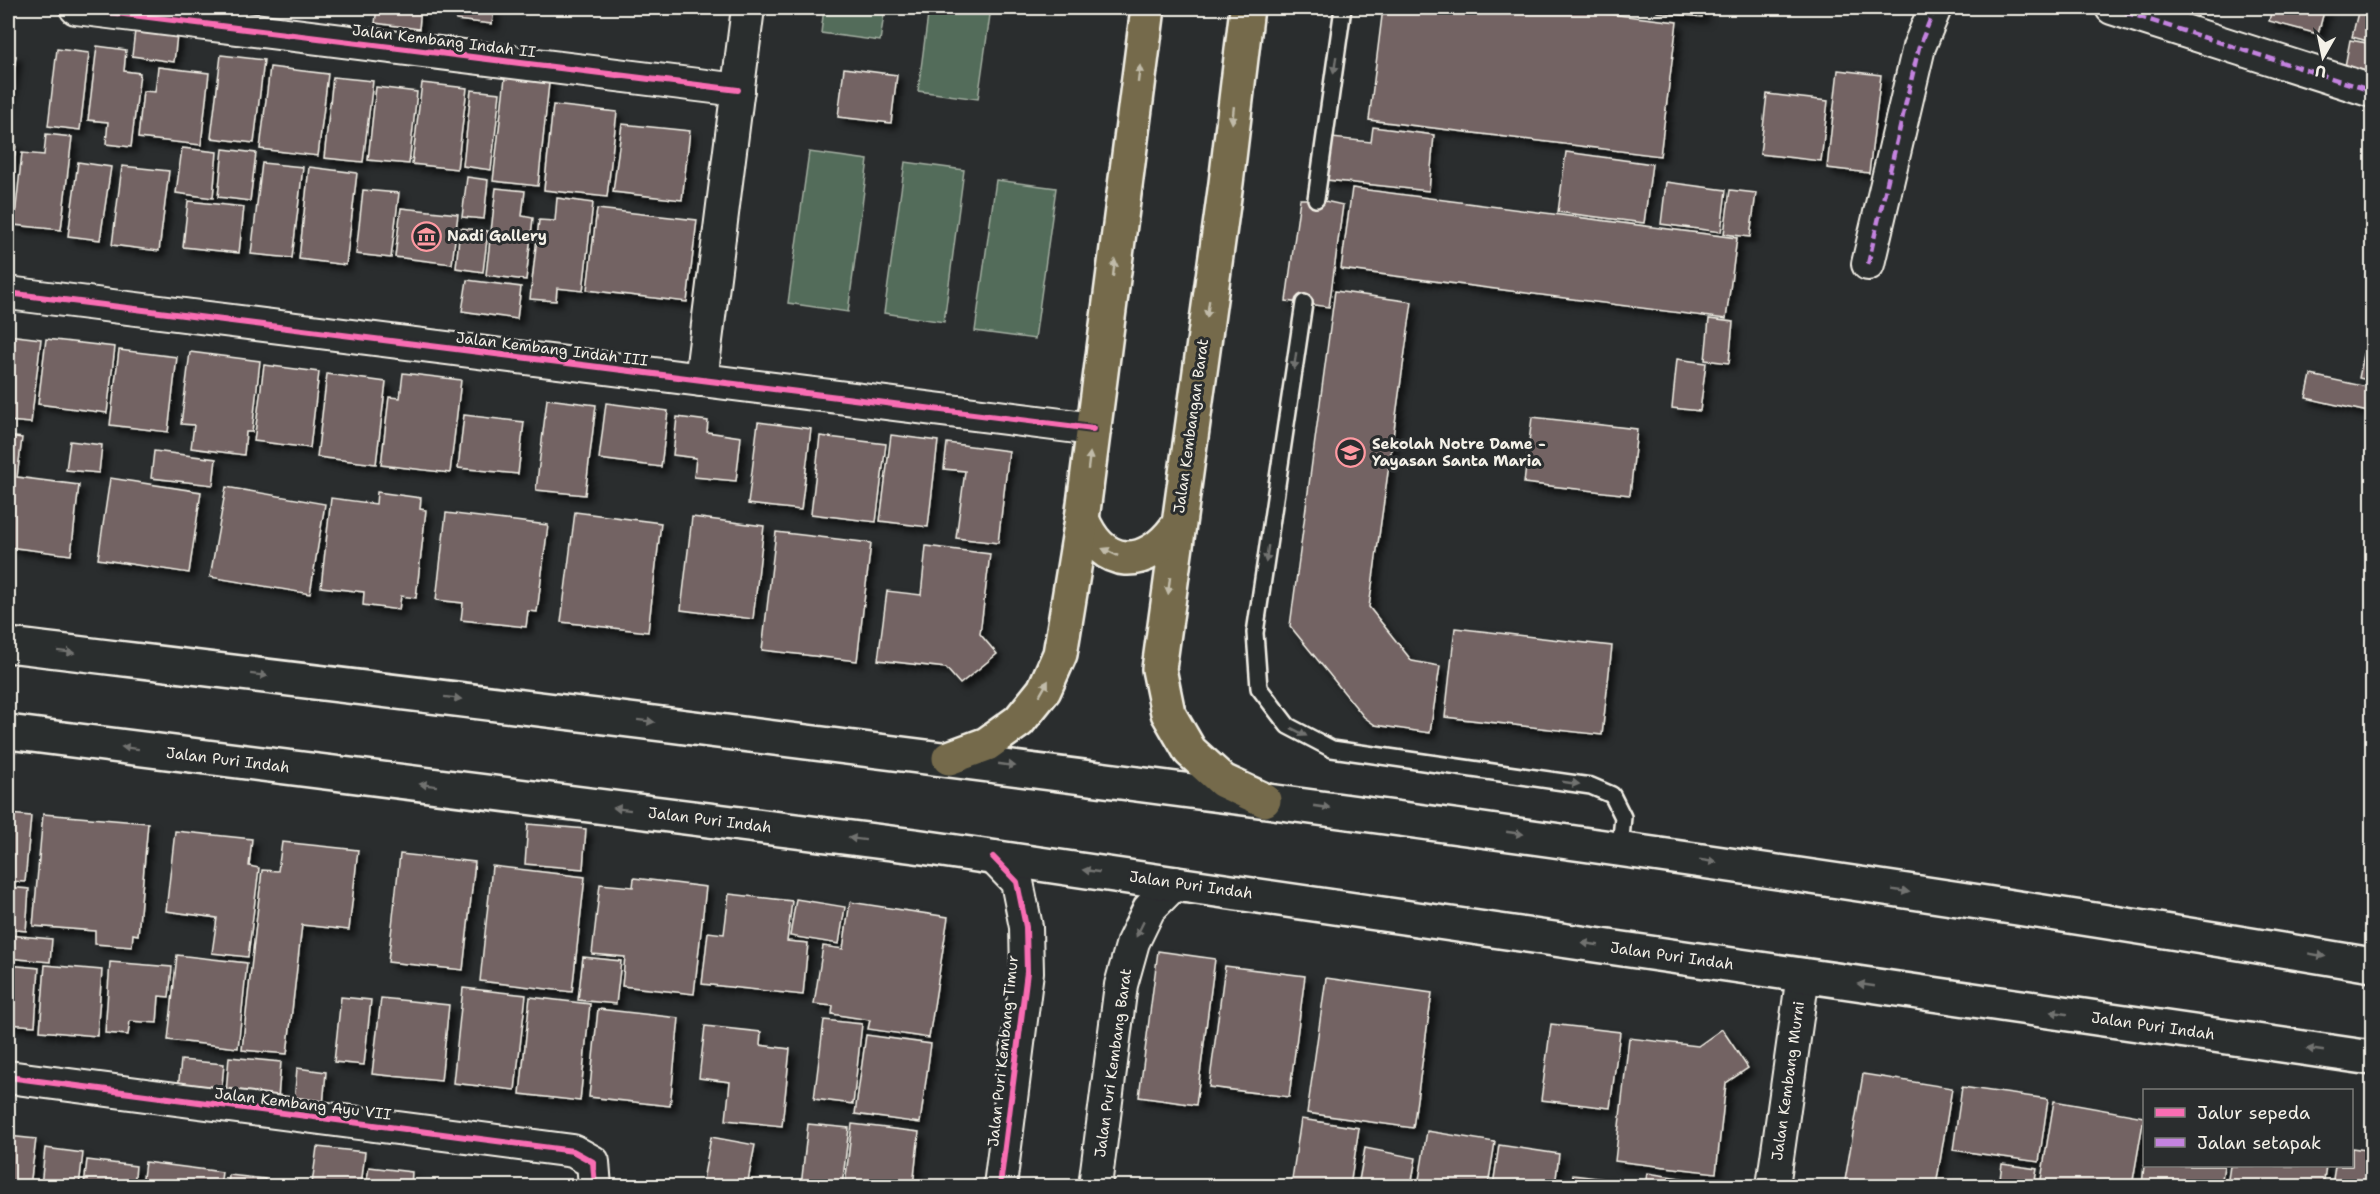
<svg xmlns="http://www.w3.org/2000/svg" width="2380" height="1194" font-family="'Shantell Sans',sans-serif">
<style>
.green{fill:#526c5a;stroke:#a3aea1;stroke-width:1.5}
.building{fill:#736463;stroke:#f4f1e8;stroke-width:1.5;filter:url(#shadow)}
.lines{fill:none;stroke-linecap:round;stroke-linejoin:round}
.lane-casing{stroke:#f4f1e8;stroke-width:20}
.street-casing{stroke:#f4f1e8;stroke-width:36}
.secondary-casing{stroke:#f4f1e8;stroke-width:38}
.primary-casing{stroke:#f4f1e8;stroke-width:38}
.lane{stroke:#2a2d2e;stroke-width:15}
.street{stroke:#2a2d2e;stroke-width:32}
.secondary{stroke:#2a2d2e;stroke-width:33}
.primary{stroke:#746b4b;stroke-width:33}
.quiet{stroke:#c483df;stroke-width:4.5;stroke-dasharray:9 4.5;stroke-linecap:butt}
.cycleway-casing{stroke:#2a2d2e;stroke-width:10}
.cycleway{stroke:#f96db3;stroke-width:6}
.oneway{fill:#71726f}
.oneway2{fill:#c1bba9}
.labels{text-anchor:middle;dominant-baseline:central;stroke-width:6;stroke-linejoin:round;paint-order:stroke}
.street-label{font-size:15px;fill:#f4f1e8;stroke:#2a2d2e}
.poi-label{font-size:15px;font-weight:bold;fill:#f4f1e8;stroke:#2a2d2e;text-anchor:start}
</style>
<defs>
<filter id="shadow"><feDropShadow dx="5.5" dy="5.5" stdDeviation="3" flood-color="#0009"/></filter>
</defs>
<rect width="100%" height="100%" fill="#2a2d2e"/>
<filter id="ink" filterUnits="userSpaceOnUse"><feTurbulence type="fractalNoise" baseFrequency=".0167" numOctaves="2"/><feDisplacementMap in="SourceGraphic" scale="12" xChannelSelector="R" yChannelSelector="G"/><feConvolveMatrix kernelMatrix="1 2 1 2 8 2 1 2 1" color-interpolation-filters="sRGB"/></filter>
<g filter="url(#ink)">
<!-- green -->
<g class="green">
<polygon points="824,8 885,8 880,41 821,33"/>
<polygon points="929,8 991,8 978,99 918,91"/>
<polygon points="809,152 868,160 848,312 788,303"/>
<polygon points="905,162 964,170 944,322 884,313"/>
<polygon points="996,180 1056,188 1035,339 975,331"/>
</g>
<!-- building -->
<g class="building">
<polygon points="377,8 421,8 419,29 375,23"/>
<polygon points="458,8 494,8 492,24 456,20"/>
<polygon points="1383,8 1559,8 1677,22 1660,156 1369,120"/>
<polygon points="1657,8 1703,8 1702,17 1657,12"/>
<polygon points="2133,8 2200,8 2196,23"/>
<polygon points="2272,8 2325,8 2318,34 2269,21"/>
<polygon points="2359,8 2372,8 2372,42 2352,37"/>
<polygon points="136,22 178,26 174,62 132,56"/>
<polygon points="2350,40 2372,44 2372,82 2343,77"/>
<polygon points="97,46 126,50 124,71 140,73 131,147 106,144 108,122 88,120"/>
<polygon points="57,49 89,53 80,130 48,126"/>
<polygon points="8,55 16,56 8,107"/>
<polygon points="221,55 264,60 254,143 211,138"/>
<polygon points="158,67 209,73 201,145 138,138 143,91 155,92"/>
<polygon points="270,67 328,74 318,156 260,149"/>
<polygon points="844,68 897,75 891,123 838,117"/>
<polygon points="506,69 550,74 538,186 493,181"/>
<polygon points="1838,70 1881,75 1869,173 1827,168"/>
<polygon points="333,77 373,81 363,162 324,158"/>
<polygon points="422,83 467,88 457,169 412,164"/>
<polygon points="376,87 417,92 409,164 368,160"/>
<polygon points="471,90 500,93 491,170 463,166"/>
<polygon points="1767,94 1828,101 1821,161 1760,154"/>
<polygon points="553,105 617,112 607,197 544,190"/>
<polygon points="622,124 690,131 682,200 613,192"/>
<polygon points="1373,127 1434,135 1429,191 1327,180 1332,138 1371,142"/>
<polygon points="46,134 72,137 61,230 14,225 22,153 44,155"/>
<polygon points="8,144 16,145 8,198"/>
<polygon points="182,148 217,152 213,198 176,193"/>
<polygon points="223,149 256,153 250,201 218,197"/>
<polygon points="1566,152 1652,164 1644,223 1558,212"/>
<polygon points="78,162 111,167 100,240 68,236"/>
<polygon points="262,163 303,167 292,258 251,254"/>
<polygon points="122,166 169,171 159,251 112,245"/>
<polygon points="309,167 357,173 346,265 299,259"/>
<polygon points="467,177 488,180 484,219 462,217"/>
<polygon points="1666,182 1726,190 1721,232 1661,224"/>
<polygon points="496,188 525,191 522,216 533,218 526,280 486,275"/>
<polygon points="1352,188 1737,238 1726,319 1341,269"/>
<polygon points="363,190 399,193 391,258 356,254"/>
<polygon points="1730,190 1756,193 1750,237 1724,234"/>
<polygon points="557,198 593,203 583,291 557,288 556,301 530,299 539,220 555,221"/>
<polygon points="1300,199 1316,199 1343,205 1329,307 1286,301"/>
<polygon points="188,201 244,207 239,253 183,247"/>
<polygon points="401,208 458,214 452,264 395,257"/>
<polygon points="597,209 697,220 687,302 587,290"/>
<polygon points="460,228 488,231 483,272 456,268"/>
<polygon points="467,280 521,287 517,319 462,311"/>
<polygon points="1335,291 1412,302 1369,607 1412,661 1440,666 1430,733 1375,725 1364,717 1290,626"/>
<polygon points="2371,309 2372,309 2372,334 2365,332"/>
<polygon points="1709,319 1733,322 1729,363 1705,360"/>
<polygon points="8,335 41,339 31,423 8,421"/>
<polygon points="46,339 115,347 107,413 38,404"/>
<polygon points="2367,340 2372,342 2372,381 2359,378"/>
<polygon points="119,350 177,357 168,432 110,425"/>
<polygon points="190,352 260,361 252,432 246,432 244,455 191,448 194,425 181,424"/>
<polygon points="1677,359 1706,363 1700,411 1672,408"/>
<polygon points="264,365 319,372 310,448 254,441"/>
<polygon points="403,373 461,380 450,473 381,465 389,397 400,398"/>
<polygon points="327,374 386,382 376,464 317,457"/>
<polygon points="2311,375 2372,388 2368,412 2306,398"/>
<polygon points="547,399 596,405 585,495 536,490"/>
<polygon points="606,403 668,411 661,467 599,459"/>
<polygon points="464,415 524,422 518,474 458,468"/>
<polygon points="677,417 708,421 707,432 741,437 736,481 694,477 696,458 673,455"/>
<polygon points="1532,417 1637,429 1630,495 1524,483"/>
<polygon points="758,422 811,429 801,510 748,504"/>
<polygon points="891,435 938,441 928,527 880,521"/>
<polygon points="8,436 22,438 17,477 79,485 71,555 8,547"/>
<polygon points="820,436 886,444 876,522 811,514"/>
<polygon points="70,441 102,445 99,473 66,470"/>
<polygon points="947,443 1009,451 998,543 956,538 965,471 944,469"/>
<polygon points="154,451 216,459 213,485 151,478"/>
<polygon points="110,478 201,492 189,573 98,559"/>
<polygon points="226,487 325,504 310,594 210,577"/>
<polygon points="377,492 421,498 420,509 426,510 416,598 401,596 399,610 363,605 364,592 321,587 331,498 376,504"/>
<polygon points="575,512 661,523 648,632 561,622"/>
<polygon points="446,513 548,525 537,612 528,611 526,627 461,620 463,603 436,600"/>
<polygon points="692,517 764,526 753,619 681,610"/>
<polygon points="776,532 871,543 857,661 762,650"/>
<polygon points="926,546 990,554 980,634 997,654 960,684 946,668 878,660 887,591 921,595"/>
<polygon points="1455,628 1612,646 1602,735 1445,717"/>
<polygon points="8,814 31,816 25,882 8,881"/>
<polygon points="43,814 148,823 138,935 133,934 132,947 95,944 95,931 33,926"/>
<polygon points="528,824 586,829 583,869 525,864"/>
<polygon points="175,831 252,839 249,866 259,868 248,957 212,953 217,918 166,911"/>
<polygon points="282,842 358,850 349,930 302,925 287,1054 242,1050 262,870 278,871"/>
<polygon points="400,854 475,862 463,970 388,962"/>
<polygon points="492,866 585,877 572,992 480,981"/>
<polygon points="634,878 706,887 694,994 622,986 625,957 592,954 600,884 633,887"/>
<polygon points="8,887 29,889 26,931 8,929"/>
<polygon points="729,894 792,901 787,941 808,943 803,995 702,984 708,932 724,934"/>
<polygon points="796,899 845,907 839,944 790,936"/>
<polygon points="850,902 948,917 929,1038 868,1029 870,1020 832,1014 833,1006 814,1004 823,946 843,949"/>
<polygon points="8,935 52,939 50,962 8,958"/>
<polygon points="1158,951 1215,959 1196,1105 1139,1097"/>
<polygon points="177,955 247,963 238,1048 168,1040"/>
<polygon points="583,957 621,961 616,1004 578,1000"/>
<polygon points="110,962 172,967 169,997 159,996 157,1023 130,1021 128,1035 105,1033"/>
<polygon points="8,965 39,968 35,1026 8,1024"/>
<polygon points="45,965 102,970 97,1036 40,1031"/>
<polygon points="1225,966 1305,976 1289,1097 1209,1087"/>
<polygon points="1326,978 1432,993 1413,1128 1307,1113"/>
<polygon points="463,988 526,995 515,1090 453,1083"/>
<polygon points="341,997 371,1000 364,1065 334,1062"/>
<polygon points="530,997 590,1004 580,1101 520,1094"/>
<polygon points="381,998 449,1005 441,1081 372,1074"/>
<polygon points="598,1009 679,1018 670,1106 589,1097"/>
<polygon points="824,1020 862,1024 853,1104 814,1099"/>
<polygon points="1551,1024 1620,1032 1610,1108 1541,1100"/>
<polygon points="705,1026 761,1032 760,1045 790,1049 782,1126 726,1120 730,1082 699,1078"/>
<polygon points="1722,1029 1748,1068 1726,1083 1716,1173 1615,1161 1629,1038 1698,1046"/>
<polygon points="866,1035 931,1044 920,1123 855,1114"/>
<polygon points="229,1057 281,1062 278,1098 226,1093"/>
<polygon points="181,1060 224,1064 221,1095 178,1090"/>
<polygon points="297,1068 326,1072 323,1106 294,1102"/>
<polygon points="1863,1074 1952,1088 1936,1186 1844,1186"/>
<polygon points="1962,1087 2048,1099 2039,1162 1953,1150"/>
<polygon points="2054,1101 2144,1117 2132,1186 2040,1186"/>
<polygon points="1301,1119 1359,1128 1350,1186 1291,1186"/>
<polygon points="808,1124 849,1128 842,1186 801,1186"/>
<polygon points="852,1124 919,1132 913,1186 845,1186"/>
<polygon points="1427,1131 1495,1142 1488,1186 1418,1186"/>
<polygon points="8,1136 36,1139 30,1186 8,1186"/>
<polygon points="711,1137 755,1145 747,1186 702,1186"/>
<polygon points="1499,1145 1559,1154 1555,1186 1493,1186"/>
<polygon points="317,1147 365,1152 361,1186 312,1184"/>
<polygon points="45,1148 83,1153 79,1186 41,1186"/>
<polygon points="1365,1148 1416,1158 1411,1186 1358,1186"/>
<polygon points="2352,1148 2372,1151 2372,1186 2332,1186 2335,1166 2352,1166"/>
<polygon points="87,1160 136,1166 134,1186 84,1186"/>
<polygon points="145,1162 222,1172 220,1186 142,1186"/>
<polygon points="2002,1164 2037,1169 2034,1186 1999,1186"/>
<polygon points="2144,1165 2144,1166 2224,1166 2221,1186 2142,1186"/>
<polygon points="2230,1166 2326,1166 2323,1186 2227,1186"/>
<polygon points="369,1167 412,1172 411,1186 366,1186"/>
<polygon points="1647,1173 1712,1183 1712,1186 1645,1186"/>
<polygon points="229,1175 265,1179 264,1186 228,1186"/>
<polygon points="1573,1175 1629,1182 1628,1186 1571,1186"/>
<polygon points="269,1181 313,1186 268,1186"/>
<polygon points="463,1181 504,1186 462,1186"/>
</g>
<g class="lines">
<defs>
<g id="lane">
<polyline points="1316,199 1343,8"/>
<polyline points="1304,303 1255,633 1259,688 1288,726 1332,749 1591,786 1612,795 1623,817 1620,848"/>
</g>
<g id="street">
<polyline points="76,8 738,90"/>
<polyline points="2112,8 2372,91"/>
<polyline points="1868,264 1919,47 1935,8"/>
<polyline points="8,293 1093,429"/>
<polyline points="701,380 748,8"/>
<polyline points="993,857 1017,882 1026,927 1027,972 1000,1186"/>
<polyline points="8,1077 573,1151 593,1162 595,1186"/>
<polyline points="1095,1186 1121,985 1133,942 1149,909 1175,883"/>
<polyline points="1773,1186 1803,975"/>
</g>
<g id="secondary">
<path d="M 8,645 C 797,740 1588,833 2372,965"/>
<polyline points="8,732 915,846 2372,1058"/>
</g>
<g id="primary">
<polyline points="1247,8 1226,183 1159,669 1168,713 1190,751 1223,781 1264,800"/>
<path d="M 1082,519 C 1103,569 1145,570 1176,528"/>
<polyline points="949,758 987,744 1019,721 1044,690 1060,654 1082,519 1148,8"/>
</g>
</defs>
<!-- lane casing -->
<use href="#lane" class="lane-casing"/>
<!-- street casing -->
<use href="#street" class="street-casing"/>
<!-- secondary casing -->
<use href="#secondary" class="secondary-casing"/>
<!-- primary casing -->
<use href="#primary" class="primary-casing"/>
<!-- lane -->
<use href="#lane" class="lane"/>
<!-- street -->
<use href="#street" class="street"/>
<!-- secondary -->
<use href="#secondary" class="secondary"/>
<!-- primary -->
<use href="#primary" class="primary"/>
<!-- quiet -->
<g class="quiet">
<polyline points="2112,8 2372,91"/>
<polyline points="1868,264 1919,47 1935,8"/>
</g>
<defs>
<g id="cycleway">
<polyline points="76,8 738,90"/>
<polyline points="8,293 1093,429"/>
<polyline points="993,857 1017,882 1026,927 1027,972 1000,1186"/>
<polyline points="8,1077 573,1151 593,1162 595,1186"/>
</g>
</defs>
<!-- cycleway casing -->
<use href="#cycleway" class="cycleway-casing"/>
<!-- cycleway -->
<use href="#cycleway" class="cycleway"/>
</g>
<!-- one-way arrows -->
<defs><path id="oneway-solid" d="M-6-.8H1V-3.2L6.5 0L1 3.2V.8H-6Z" transform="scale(1.5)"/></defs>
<g class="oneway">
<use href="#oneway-solid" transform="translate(1335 65) rotate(98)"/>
<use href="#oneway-solid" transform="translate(1295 361) rotate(98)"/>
<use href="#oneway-solid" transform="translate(1267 554) rotate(98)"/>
<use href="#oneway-solid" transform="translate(66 652) rotate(7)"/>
<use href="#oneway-solid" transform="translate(259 675) rotate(7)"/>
<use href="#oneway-solid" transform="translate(453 698) rotate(7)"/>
<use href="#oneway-solid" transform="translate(646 721) rotate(7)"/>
<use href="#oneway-solid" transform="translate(1299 732) rotate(27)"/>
<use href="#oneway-solid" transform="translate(130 748) rotate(-173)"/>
<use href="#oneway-solid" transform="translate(1007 765) rotate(8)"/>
<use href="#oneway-solid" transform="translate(1571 783) rotate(8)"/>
<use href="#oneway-solid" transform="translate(428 785) rotate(-173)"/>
<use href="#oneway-solid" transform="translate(1322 807) rotate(8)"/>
<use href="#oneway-solid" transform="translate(622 809) rotate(-173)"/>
<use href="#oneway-solid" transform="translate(1515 833) rotate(8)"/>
<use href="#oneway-solid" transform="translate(857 839) rotate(-173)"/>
<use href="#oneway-solid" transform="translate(1708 861) rotate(9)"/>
<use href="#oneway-solid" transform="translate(1091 871) rotate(-172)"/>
<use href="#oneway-solid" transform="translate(1901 891) rotate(9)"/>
<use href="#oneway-solid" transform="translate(1140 929) rotate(116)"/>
<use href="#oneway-solid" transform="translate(1590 944) rotate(-172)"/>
<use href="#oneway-solid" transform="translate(2317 955) rotate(10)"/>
<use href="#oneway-solid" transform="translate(1866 985) rotate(-172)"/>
<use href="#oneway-solid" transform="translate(2059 1013) rotate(-172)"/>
<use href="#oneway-solid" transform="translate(2315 1050) rotate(-172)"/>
</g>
<g class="oneway2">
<use href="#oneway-solid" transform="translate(1139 74) rotate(-83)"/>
<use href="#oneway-solid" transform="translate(1233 115) rotate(96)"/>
<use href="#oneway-solid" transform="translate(1114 268) rotate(-83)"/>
<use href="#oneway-solid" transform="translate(1208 309) rotate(98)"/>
<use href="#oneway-solid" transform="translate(1089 461) rotate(-83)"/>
<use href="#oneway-solid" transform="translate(1110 552) rotate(-155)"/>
<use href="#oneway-solid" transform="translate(1169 586) rotate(97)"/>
<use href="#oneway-solid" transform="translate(1044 688) rotate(-60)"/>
</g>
</g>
<!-- icons -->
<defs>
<symbol id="museum-ring" viewBox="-11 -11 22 22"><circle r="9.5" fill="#2a2d2e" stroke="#ff9aa2" stroke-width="1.5"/><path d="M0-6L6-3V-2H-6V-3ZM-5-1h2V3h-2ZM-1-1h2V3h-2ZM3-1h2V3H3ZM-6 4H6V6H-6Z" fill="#ff9aa2"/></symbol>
<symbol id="school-ring" viewBox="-11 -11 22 22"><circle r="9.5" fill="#2a2d2e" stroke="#ff9aa2" stroke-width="1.5"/><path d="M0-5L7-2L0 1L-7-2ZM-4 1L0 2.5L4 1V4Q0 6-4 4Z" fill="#ff9aa2"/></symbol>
</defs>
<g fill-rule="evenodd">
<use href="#museum-ring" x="410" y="220" width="33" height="33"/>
<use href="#school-ring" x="1334" y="436" width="33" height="33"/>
</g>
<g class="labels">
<!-- street labels -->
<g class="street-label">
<text transform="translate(444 41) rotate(7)">Jalan Kembang Indah II</text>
<text transform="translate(552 349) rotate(7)">Jalan Kembang Indah III</text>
<text transform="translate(1191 426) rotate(-82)">Jalan Kembangan Barat</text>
<text transform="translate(228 760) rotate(7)">Jalan Puri Indah</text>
<text transform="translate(710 820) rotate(7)">Jalan Puri Indah</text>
<text transform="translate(1191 885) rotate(8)">Jalan Puri Indah</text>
<text transform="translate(1672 956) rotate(8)">Jalan Puri Indah</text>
<text transform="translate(2153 1026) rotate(8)">Jalan Puri Indah</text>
<text transform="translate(1003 1051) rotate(-84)">Jalan Puri Kembang Timur</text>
<text transform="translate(1113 1063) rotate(-82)">Jalan Puri Kembang Barat</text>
<text transform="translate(1788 1081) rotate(-82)">Jalan Kembang Murni</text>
<text transform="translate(303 1104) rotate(7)">Jalan Kembang Ayu VII</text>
</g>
<!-- poi labels -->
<g class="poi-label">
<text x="447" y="236">Nadi Gallery</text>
<text x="1372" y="444">Sekolah Notre Dame -<tspan x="1372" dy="17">Yayasan Santa Maria</tspan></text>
</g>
</g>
<!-- margin -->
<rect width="2380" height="1194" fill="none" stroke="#2a2d2e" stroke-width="30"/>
<rect x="15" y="15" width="2350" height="1164" fill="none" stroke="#f4f1e8" stroke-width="2" filter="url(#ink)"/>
<!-- legend -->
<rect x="2143" y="1089" width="210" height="78" fill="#2a2d2e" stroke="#7b7b78" stroke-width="1.5"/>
<rect x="2155" y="1108" width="30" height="9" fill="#f96db3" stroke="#7b7b78" stroke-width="1.5"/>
<text x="2197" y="1119" font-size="18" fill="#f4f1e8">Jalur sepeda</text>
<rect x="2155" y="1138" width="30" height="9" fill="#c483df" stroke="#7b7b78" stroke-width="1.5"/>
<text x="2197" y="1149" font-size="18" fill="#f4f1e8">Jalan setapak</text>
<!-- north arrow -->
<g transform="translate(2323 57) rotate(189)" stroke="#2a2d2e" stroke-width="4.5" paint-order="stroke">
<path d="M0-4.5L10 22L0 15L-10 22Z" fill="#f4f1e8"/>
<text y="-9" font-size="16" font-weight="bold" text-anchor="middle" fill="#f4f1e8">U</text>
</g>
</svg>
